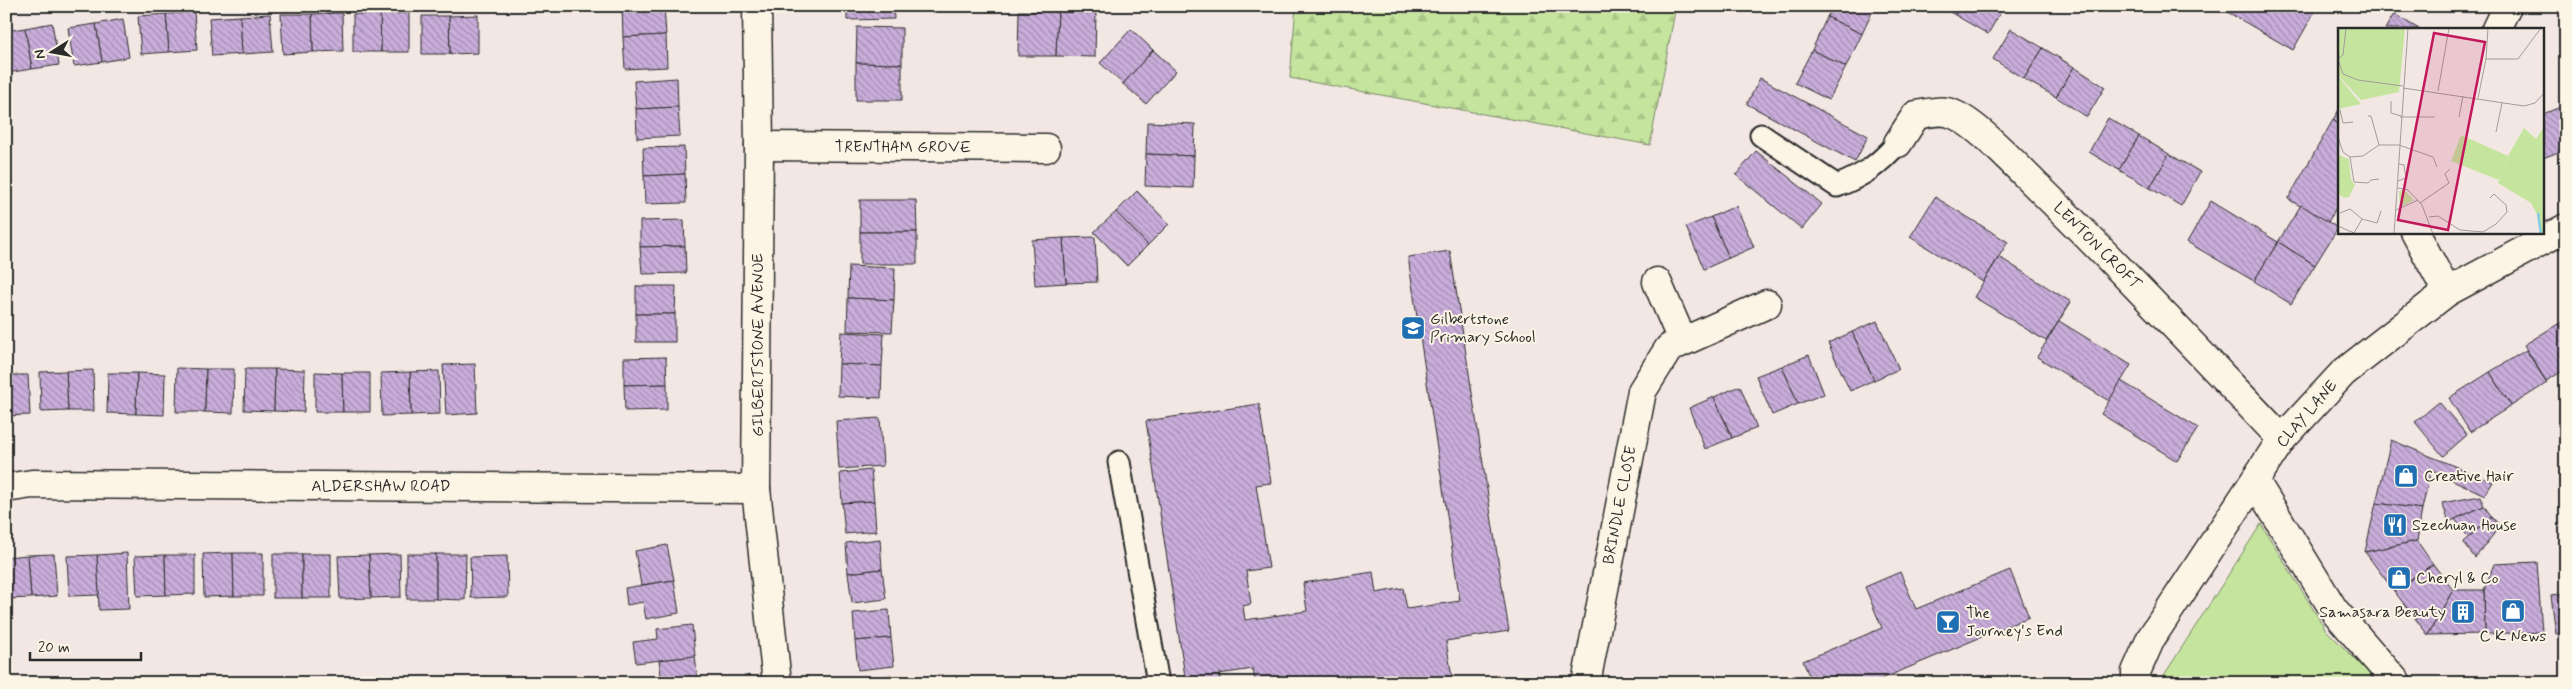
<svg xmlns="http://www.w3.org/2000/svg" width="2572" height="689" font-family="Mynerve,sans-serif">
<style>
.grass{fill:#c5e59e;stroke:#788864}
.forest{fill:url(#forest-firs);stroke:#788864}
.building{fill:url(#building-back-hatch);stroke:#2b2b2b}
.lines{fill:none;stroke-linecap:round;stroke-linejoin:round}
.lane-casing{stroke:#2b2b2b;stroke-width:25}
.street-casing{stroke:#2b2b2b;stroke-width:31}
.secondary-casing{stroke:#2b2b2b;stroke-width:31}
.lane{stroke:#fcf5e5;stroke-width:21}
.street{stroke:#fcf5e5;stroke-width:28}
.secondary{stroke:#fcf5e5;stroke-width:28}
.labels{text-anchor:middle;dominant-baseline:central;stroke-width:4;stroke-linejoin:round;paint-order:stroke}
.street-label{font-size:16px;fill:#2b2b2b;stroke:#fcf5e5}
.poi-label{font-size:16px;fill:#2b2b2b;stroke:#fcf5e5;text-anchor:start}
.inset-river{fill:none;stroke:#80cce0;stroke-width:2.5}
.inset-road{fill:none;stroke:#a29c99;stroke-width:1}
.view{fill:#c2185b;fill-opacity:0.15;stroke:#c2185b;stroke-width:2.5}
.inset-edge{fill:none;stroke:#2b2b2b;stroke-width:2.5}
</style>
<defs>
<pattern id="forest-firs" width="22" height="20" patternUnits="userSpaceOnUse" patternTransform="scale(1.25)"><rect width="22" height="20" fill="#c5e59e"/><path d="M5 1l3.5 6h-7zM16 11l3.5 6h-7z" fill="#a9c588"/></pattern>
<pattern id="building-back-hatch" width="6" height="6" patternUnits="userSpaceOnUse" patternTransform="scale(1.25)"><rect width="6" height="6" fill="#c9adda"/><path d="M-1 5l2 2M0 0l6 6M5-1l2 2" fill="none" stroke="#a38db1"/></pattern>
</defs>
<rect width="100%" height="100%" fill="#f2e7e3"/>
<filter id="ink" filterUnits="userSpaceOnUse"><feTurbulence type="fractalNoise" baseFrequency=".02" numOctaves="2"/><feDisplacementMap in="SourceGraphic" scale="10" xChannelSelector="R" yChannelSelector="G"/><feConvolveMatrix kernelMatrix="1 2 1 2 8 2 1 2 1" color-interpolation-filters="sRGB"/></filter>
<g filter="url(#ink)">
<!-- grass -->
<polygon class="grass" points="2261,524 2326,630 2379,683 2159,683"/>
<!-- forest -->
<polygon class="forest" points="1296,6 1676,6 1650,145 1290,78"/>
<!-- building -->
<g class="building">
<polygon points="622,6 664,6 666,35 623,37"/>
<polygon points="847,6 893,6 894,19 847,20"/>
<polygon points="1833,6 1875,6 1862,34 1827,17"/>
<polygon points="1940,6 1960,6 1955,15"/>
<polygon points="1960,6 2004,6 1988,34 1955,15"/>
<polygon points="2217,6 2303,6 2314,13 2293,50"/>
<polygon points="1019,11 1058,12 1056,56 1018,56"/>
<polygon points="194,12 197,50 169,52 166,14"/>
<polygon points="1058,12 1096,12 1095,57 1056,56"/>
<polygon points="342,13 343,51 313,52 312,14"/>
<polygon points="409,13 409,52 381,52 380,14"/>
<polygon points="166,14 169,52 141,54 138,16"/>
<polygon points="270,14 273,52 242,54 240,16"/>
<polygon points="281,14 312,14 313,52 283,54"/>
<polygon points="353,14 380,14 381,52 353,52"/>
<polygon points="2394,14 2419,29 2385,29"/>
<polygon points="478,15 478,53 450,54 449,16"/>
<polygon points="240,16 242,54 212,56 209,18"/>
<polygon points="422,16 449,16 450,54 422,54"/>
<polygon points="1827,17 1862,34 1846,67 1812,50"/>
<polygon points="123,19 129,57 102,62 96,24"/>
<polygon points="52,23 59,65 32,69 25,28"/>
<polygon points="96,24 102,62 74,66 68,28"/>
<polygon points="857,27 902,28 902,64 856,63"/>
<polygon points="25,28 32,69 6,73 6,31"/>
<polygon points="1131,29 1153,50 1123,84 1100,63"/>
<polygon points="2011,29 2043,48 2024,79 1993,59"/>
<polygon points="666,35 667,67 625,69 623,37"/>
<polygon points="2043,48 2074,67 2056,97 2024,79"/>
<polygon points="1153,50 1176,71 1146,104 1123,84"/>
<polygon points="1812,50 1846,67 1829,100 1795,83"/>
<polygon points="856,63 902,64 902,100 856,100"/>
<polygon points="2074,67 2105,87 2087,117 2056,97"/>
<polygon points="677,78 678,107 636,109 634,81"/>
<polygon points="1760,78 1868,136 1855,162 1747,104"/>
<polygon points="2563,106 2566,112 2566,149 2543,158 2543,114"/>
<polygon points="678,107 680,136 637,138 636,109"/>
<polygon points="2340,108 2340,125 2333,120"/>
<polygon points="2108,118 2139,136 2119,170 2089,152"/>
<polygon points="2333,120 2340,125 2340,201 2328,222 2288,199"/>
<polygon points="1147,122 1195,124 1194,156 1146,154"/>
<polygon points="2139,136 2169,154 2150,188 2119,170"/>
<polygon points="684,147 685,174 644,176 643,148"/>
<polygon points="1756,151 1822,204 1802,229 1736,175"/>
<polygon points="1146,154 1194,156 1193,188 1145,186"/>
<polygon points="2169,154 2200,172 2181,206 2150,188"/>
<polygon points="685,174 686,203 645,204 644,176"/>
<polygon points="1137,191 1169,224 1148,245 1116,212"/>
<polygon points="1935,197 2008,242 1983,282 1910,237"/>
<polygon points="860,200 916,200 917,232 860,232"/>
<polygon points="2211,201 2278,242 2254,281 2187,242"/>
<polygon points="2301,205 2338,228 2315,265 2278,242"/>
<polygon points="1736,206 1754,247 1729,258 1711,217"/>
<polygon points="1116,212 1148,245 1127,266 1094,232"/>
<polygon points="1711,217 1729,258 1704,269 1686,227"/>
<polygon points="684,220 685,246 640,247 640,221"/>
<rect x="860" y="232" width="57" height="32"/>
<polygon points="1095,237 1097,282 1066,283 1063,238"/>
<polygon points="1063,238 1066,283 1035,285 1032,240"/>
<polygon points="2278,242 2315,265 2291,304 2254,281"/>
<polygon points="685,246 686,273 642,274 640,247"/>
<polygon points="1450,251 1509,631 1446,641 1453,683 1255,683 1253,669 1219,674 1221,683 1186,683 1146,421 1259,404 1271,483 1256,485 1269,568 1246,571 1251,604 1243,606 1245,620 1307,611 1303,583 1373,572 1376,593 1403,588 1407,609 1460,601 1408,257"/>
<polygon points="1999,257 2071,302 2046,341 1974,297"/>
<polygon points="849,266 895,268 894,300 848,298"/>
<polygon points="636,286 676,286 675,314 636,314"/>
<polygon points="848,298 894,300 892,332 847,331"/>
<rect x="636" y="314" width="39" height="28"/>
<polygon points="2566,320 2566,336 2558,324"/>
<polygon points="1877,321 1899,369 1874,380 1852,332"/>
<polygon points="2059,321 2131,365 2109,401 2037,357"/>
<polygon points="2558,324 2566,336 2566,369 2546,381 2524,345"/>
<polygon points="841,332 884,334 882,366 839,364"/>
<polygon points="1852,332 1874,380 1850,391 1828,343"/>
<polygon points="2526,350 2547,383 2511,406 2490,372"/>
<polygon points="1809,355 1824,394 1798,404 1782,366"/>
<polygon points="666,357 667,384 624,385 624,358"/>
<polygon points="475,364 477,413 446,415 443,365"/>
<polygon points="839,364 882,366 881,398 838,396"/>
<polygon points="1782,366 1798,404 1772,415 1756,376"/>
<polygon points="177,368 206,369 205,412 176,412"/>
<polygon points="206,369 234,369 233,413 205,412"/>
<polygon points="245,369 275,369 274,411 244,410"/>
<polygon points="275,369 305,370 304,412 274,411"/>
<polygon points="93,370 94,411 68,411 66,371"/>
<polygon points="66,371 68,411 41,412 40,372"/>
<polygon points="439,371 440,414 411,415 410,372"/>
<polygon points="315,372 342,373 343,412 315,412"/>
<polygon points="410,372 411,415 382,416 381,373"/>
<polygon points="2490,372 2511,406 2470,432 2449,398"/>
<polygon points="108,373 137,373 136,414 107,413"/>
<polygon points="137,373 165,374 164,415 136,414"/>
<polygon points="342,373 370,373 370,412 343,412"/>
<polygon points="6,375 28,375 30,415 6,416"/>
<polygon points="2121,381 2198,428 2177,461 2101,414"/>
<polygon points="667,384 667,410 625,411 624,385"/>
<polygon points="1740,386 1757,428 1732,438 1714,397"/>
<polygon points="1714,397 1732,438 1705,449 1689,408"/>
<polygon points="2439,402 2467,435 2443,456 2415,422"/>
<polygon points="880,418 883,466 839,469 836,421"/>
<polygon points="2391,440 2493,482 2485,495 2431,470 2422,509 2376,503"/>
<polygon points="871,470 874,501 842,503 840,473"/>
<polygon points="2480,496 2484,506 2449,522 2442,503"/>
<polygon points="874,501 876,531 845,534 842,503"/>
<polygon points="2376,503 2422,509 2417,541 2365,552"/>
<polygon points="2484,506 2492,517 2468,537 2455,519"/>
<polygon points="2492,517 2500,526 2475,558 2463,542"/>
<polygon points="880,539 882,569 848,573 846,543"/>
<polygon points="2417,541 2433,564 2394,591 2365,552"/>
<polygon points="667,545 674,580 641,585 635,551"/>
<polygon points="127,553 129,609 99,610 97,555"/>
<polygon points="233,553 234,596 204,597 203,554"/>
<polygon points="233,553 263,553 263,596 234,596"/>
<polygon points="54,554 57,596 31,598 28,555"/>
<rect x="273" y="554" width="29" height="44"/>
<rect x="302" y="554" width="29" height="44"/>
<polygon points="400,554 401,597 371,598 369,555"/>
<rect x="407" y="554" width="29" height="45"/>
<polygon points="436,554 466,554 465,600 436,599"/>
<polygon points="28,555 31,598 6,599 6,557"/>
<polygon points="97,555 99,595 69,596 67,556"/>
<polygon points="165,555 166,595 137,596 135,556"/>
<polygon points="165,555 195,555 195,594 166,595"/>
<polygon points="369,555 371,598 340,599 338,556"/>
<polygon points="507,556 508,597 471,598 470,557"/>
<polygon points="2537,562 2542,632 2485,634 2484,590 2494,564"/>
<polygon points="2433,564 2453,590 2428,635 2394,591"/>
<polygon points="882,569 886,599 852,603 848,573"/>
<polygon points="2010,570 2029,617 1872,683 1812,683 1803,661 1882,628 1865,587 1900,572 1916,609"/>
<polygon points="674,580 679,613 646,619 643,602 627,605 625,588"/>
<polygon points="2453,590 2484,590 2485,634 2428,635"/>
<polygon points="2566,593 2566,633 2556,634 2551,595"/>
<polygon points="889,610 891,638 855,641 853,613"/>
<polygon points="692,625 695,656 636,663 633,642 658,639 657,629"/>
<polygon points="891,638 894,666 858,670 855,641"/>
<polygon points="695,656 698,683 662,683 659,660"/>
<polygon points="891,675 892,683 859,683 858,679"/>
</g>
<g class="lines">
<defs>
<g id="lane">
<path d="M 1761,135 L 1837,186 C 1865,175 1878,165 1898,143"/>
<polyline points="1119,462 1158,683"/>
</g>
<g id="street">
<polyline points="757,6 759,146 756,489 777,683"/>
<polyline points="2496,29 2507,6"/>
<path d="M 1898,143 L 1916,115 C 1929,113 1941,109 1953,114 C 1978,124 2019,169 2039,188 C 2123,270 2202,355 2282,439"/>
<polyline points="759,146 1046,148"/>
<polyline points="2415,232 2447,292"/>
<polyline points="1657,282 1682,340"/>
<polyline points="2255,481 2334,610 2397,683"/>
<polyline points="6,488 32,484 756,489"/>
<polyline points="1586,683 1642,391 1669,348 1767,304"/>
</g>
<polyline id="secondary" points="2136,683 2136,672 2151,638 2282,439 2343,373 2447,292 2566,228"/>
</defs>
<!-- lane casing -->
<use href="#lane" class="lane-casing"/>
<!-- street casing -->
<use href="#street" class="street-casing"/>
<!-- secondary casing -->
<use href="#secondary" class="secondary-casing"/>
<!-- lane -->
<use href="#lane" class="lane"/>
<!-- street -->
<use href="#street" class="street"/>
<!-- secondary -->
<use href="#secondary" class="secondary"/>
</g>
</g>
<!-- icons -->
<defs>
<symbol id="school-square" viewBox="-11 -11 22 22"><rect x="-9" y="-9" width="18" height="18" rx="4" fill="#1f6fb2" stroke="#fcf5e5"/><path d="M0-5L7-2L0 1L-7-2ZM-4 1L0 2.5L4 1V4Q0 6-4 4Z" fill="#fff"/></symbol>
<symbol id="shop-square" viewBox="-11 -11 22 22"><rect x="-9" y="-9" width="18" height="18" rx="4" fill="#1f6fb2" stroke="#fcf5e5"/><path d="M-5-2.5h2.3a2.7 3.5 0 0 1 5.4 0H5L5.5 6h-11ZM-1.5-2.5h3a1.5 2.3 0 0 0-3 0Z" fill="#fff"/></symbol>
<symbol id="restaurant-square" viewBox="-11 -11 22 22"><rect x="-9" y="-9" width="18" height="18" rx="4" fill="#1f6fb2" stroke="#fcf5e5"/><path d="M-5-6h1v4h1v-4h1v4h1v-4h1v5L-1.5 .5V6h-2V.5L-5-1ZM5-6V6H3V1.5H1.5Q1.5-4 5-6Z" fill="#fff"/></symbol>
<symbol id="building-square" viewBox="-11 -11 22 22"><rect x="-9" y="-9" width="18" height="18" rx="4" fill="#1f6fb2" stroke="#fcf5e5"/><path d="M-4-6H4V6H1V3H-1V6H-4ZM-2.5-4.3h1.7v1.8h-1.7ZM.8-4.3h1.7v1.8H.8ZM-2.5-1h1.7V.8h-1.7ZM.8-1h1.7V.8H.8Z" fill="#fff"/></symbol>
<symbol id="bar-square" viewBox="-11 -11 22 22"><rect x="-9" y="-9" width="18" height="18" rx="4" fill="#1f6fb2" stroke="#fcf5e5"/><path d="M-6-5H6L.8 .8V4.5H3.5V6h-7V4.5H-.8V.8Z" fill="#fff"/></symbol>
</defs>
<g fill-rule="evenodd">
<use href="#school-square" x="1399" y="314" width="28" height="28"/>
<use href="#shop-square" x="2392" y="462" width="28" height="28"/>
<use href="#restaurant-square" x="2381" y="511" width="28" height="28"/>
<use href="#shop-square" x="2385" y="564" width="28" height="28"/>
<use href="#shop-square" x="2499" y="597" width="28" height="28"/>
<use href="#building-square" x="2449" y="598" width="28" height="28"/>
<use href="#bar-square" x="1934" y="608" width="28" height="28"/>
</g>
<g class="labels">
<!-- street labels -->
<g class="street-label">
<text x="903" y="147">TRENTHAM GROVE</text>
<text transform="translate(2097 246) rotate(45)">LENTON CROFT</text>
<text transform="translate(758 345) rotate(-90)">GILBERTSTONE AVENUE</text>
<text transform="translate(2307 414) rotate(-49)">CLAY LANE</text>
<text x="381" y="486">ALDERSHAW ROAD</text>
<text transform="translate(1620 505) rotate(-79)">BRINDLE CLOSE</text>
</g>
<!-- poi labels -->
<g class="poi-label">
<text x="1430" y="319">Gilbertstone<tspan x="1430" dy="18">Primary School</tspan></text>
<text x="2424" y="476">Creative Hair</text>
<text x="2412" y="525">Szechuan House</text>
<text x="2416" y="578">Cheryl &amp; Co</text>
<text x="2446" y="612" text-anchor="end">Samasara Beauty</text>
<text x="1966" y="613">The<tspan x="1966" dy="18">Journey's End</tspan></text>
<text x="2513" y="636" text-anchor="middle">C K News</text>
</g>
</g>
<!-- overview -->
<g transform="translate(2338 28)">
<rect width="206" height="206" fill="#f2e7e3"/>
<path d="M 66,162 L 76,172 L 62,179 L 61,163 Z" fill="#c5e59e"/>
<path d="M 123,107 L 170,128 L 161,152 L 113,133 Z" fill="#c5e59e"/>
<path d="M 0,0 L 67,0 L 61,64 L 23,72 L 0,47 Z" fill="#c5e59e"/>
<path d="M 206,99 L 207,206 L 202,206 L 202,192 L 193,175 L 160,155 L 170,128 L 186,100 L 198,111 ZM 0,127 L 11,131 L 13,152 L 17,157 L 11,169 L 6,170 L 0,165 Z" fill="#c5e59e"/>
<path d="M 0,49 L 1,49 L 23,76 L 0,81 Z" fill="#c5e59e"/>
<path class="inset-river" d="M 200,185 L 203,206"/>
<path class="inset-road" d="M 8,0 L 5,27 L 0,31 L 5,46 L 20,52 L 65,58M 148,31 L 180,31 L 203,0M 65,60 L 186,78 L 197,75 L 207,64M 100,63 L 111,0M 140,70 L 148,31 L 150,0M 53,73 L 53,85 L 63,88M 2,82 L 5,95 L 15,94M 30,88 L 33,88 L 41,117M 62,89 L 97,89M 121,89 L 125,68M 158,104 L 164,75M 0,109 L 5,124 L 12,129 L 25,128 L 41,117 L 61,117 L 95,129 L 99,139M 12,129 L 16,154 L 30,155 L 33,152 L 41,151M 60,153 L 68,150 L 66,137 L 61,136M 60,160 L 70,162 L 84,177 L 95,206M 82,175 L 111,155 L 107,146 L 112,141M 58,182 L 80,172M 2,185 L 12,181 L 24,191 L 16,205M 91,189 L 100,188 L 122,202 L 145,204 L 158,196 L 169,184 L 168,177 L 156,166 L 152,170M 24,191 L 39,195 L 43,183M 0,198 L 16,205M 56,206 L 70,0"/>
<path class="view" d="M 96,5 L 147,14 L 110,202 L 60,192 Z"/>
<rect width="206" height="206" class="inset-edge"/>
</g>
<!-- margin -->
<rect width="2572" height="689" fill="none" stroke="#fcf5e5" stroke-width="25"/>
<rect x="12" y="12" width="2547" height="664" fill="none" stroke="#2b2b2b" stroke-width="2" filter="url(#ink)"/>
<!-- north arrow -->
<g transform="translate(52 52) rotate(259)" stroke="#fcf5e5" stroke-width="4" paint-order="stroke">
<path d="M0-4L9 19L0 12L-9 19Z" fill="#2b2b2b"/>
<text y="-8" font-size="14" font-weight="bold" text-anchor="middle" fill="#2b2b2b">N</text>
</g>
<!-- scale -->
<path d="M30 652v8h111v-8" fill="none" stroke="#2b2b2b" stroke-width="2.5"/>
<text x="38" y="652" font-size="15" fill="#2b2b2b" stroke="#fcf5e5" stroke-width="4" paint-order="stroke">20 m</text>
</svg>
